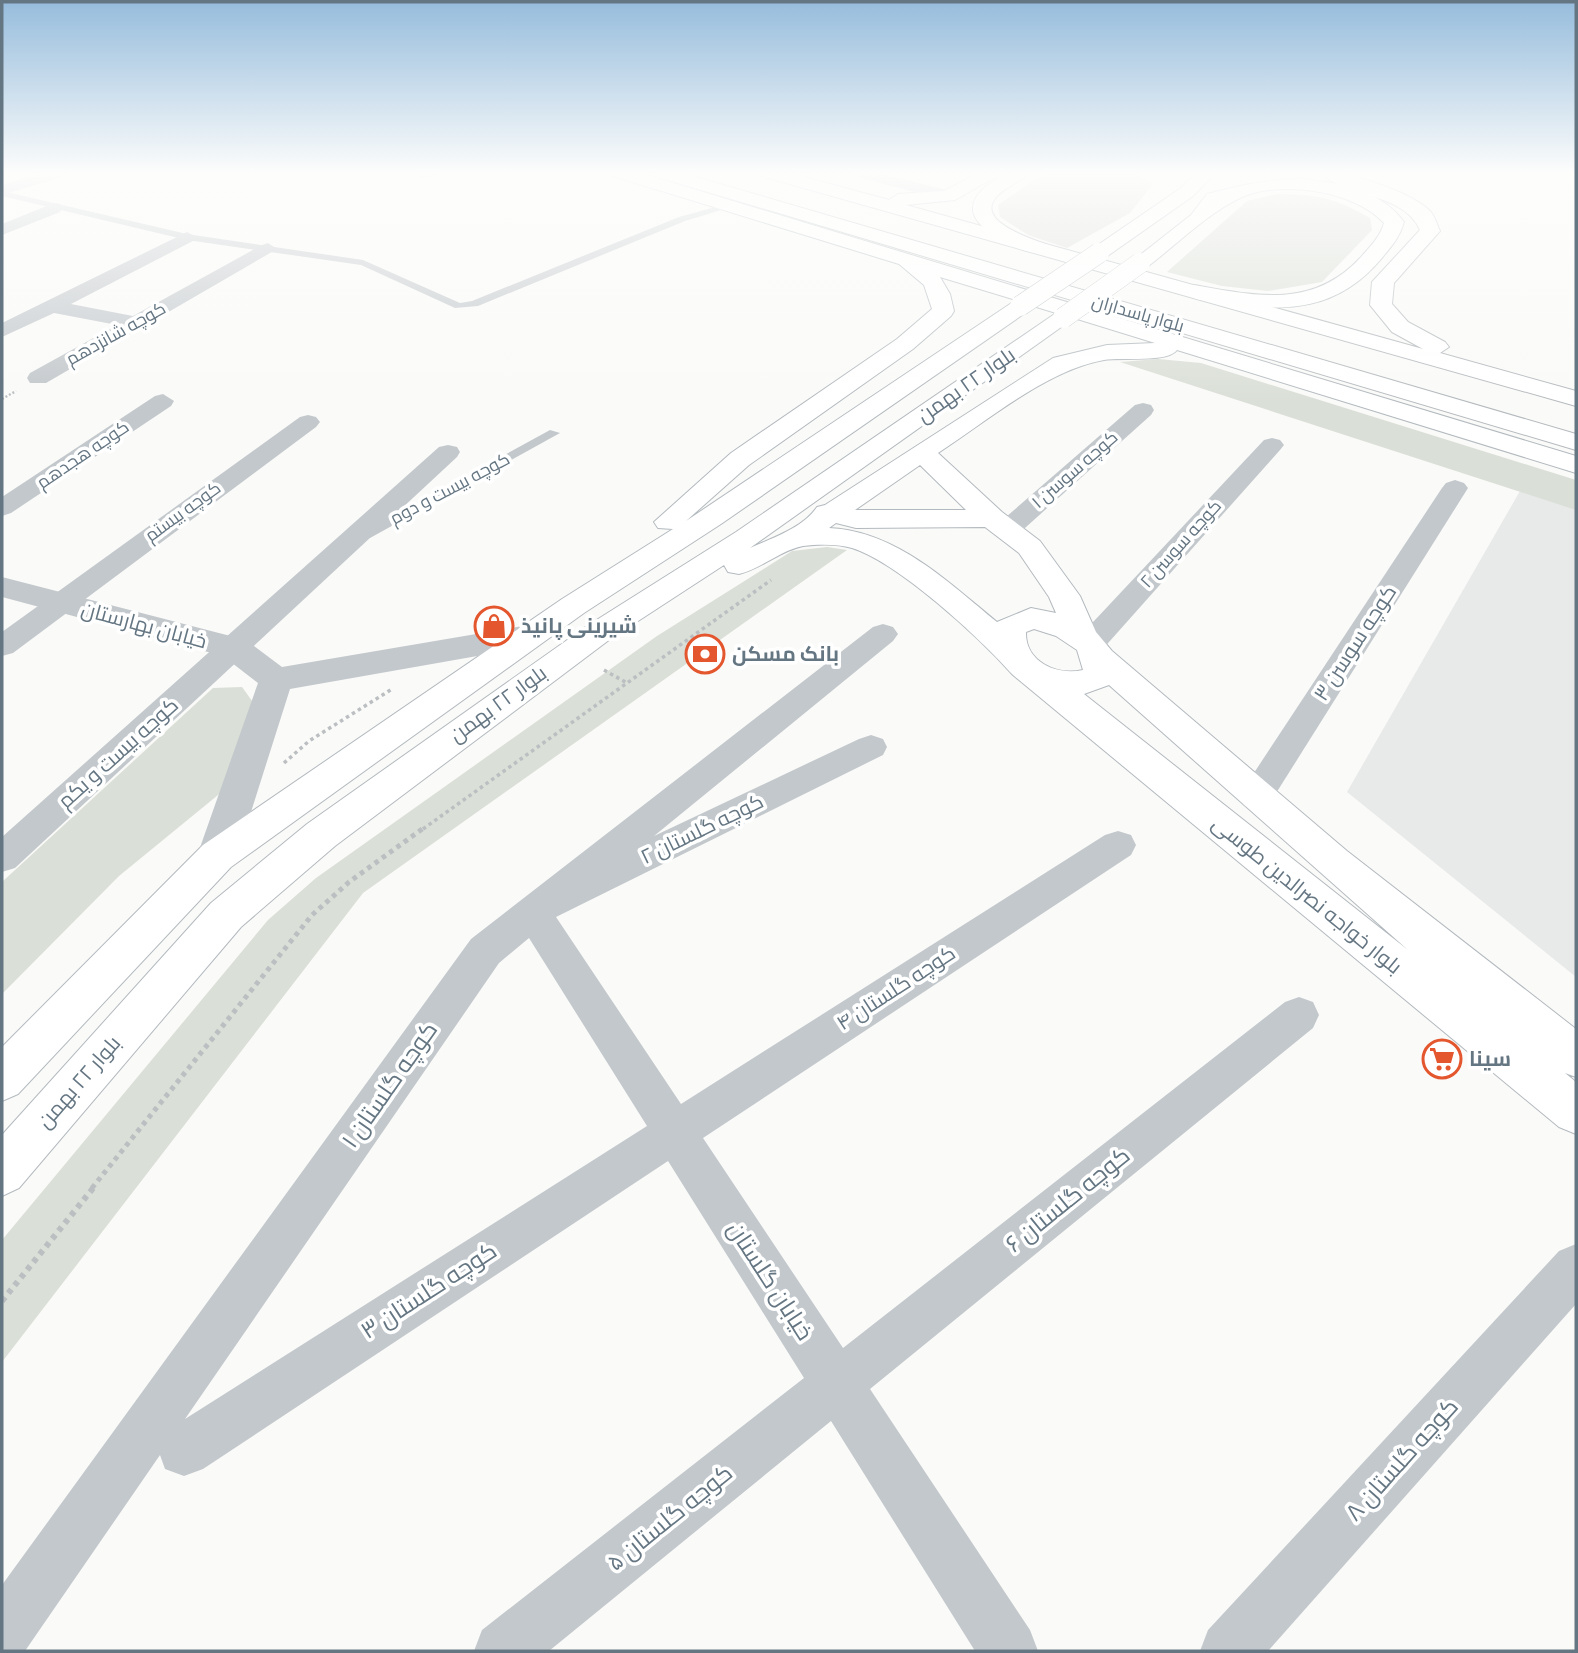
<svg xmlns="http://www.w3.org/2000/svg" width="1578" height="1653" font-family="'Source Sans 3',Cairo,sans-serif">
<style>
.built{fill:#e8e9e9}
.green{fill:#dadfd7}
.lines{fill:none;stroke-linecap:round;stroke-linejoin:round}
.secondary-casing{stroke:#b3babf;stroke-width:2}
.primary-casing{stroke:#b5babe;stroke-width:2}
.path-far3{stroke:#bbbfc2;stroke-width:2.5;stroke-dasharray:2 2;stroke-linecap:butt}
.path-far2{stroke:#bbbfc2;stroke-width:3.5;stroke-dasharray:3.5 3.5;stroke-linecap:butt}
.path-far1{stroke:#bbbfc2;stroke-width:5;stroke-dasharray:4.5 4.5;stroke-linecap:butt}
.path{stroke:#bbbfc2;stroke-width:6;stroke-dasharray:5 5;stroke-linecap:butt}
.service{fill:#c3c8cc;fill-rule:evenodd}
.minor{fill:#c3c8cc;fill-rule:evenodd}
.tertiary{fill:#c3c8cc;fill-rule:evenodd}
.secondary{fill:#fff;fill-rule:evenodd}
.primary{fill:#fff;fill-rule:evenodd}
.secondary-bridge-casing{stroke:#b3babf;stroke-width:21;stroke-linecap:butt}
.secondary-bridge{stroke:#fff;stroke-width:20}
.labels{text-anchor:middle;dominant-baseline:central;stroke-width:7;stroke-linejoin:round;paint-order:stroke}
.far-street-label{font-size:18px;fill:#657683;stroke:#fff}
.street-label{font-size:21px;fill:#657683;stroke:#fff}
.poi-label{font-size:21px;font-weight:bold;fill:#657683;stroke:#fff;text-anchor:start}
.near-street-label{font-size:24px;fill:#657683;stroke:#fff}
</style>
<rect width="100%" height="100%" fill="#fafaf8"/>
<!-- built -->
<polygon class="built" points="1520,491 1576,509 1576,977 1347,792"/>
<!-- green -->
<g class="green">
<polygon points="1046,172 1136,172 1153,184 1130,213 1067,248 1028,235 1000,217 998,205"/>
<path d="M 1276,194 C 1317,194 1335,198 1370,218 L 1372,230 L 1322,282 L 1268,291 L 1222,286 L 1167,272 L 1247,201 Z"/>
<polygon points="1158,359 1201,363 1576,480 1576,510 1120,362"/>
<polygon points="827,547 847,550 363,893 2,1362 2,1240 268,920 316,878 657,636 792,551"/>
<polygon points="242,687 255,705 229,786 119,876 2,994 2,882 213,688"/>
</g>
<g class="lines">
<defs>
<g id="secondary">
<path d="M 610,172 L 637,172 L 1576,456 L 1576,473 L 1177,350 C 1168,363 1121,357 1104,360 C 1047,370 987,421 938,453 L 1002,512 L 1040,541 L 1080,596 L 1096,632 L 1112,651 L 1347,851 L 1576,1029 L 1576,1077 L 1565,1073 L 1576,1082 L 1576,1134 L 1559,1127 L 1013,675 C 980,638 899,563 852,548 C 838,544 818,544 803,546 C 781,550 761,569 739,574 L 728,572 L 724,565 L 609,640 L 335,846 L 241,927 L 19,1188 L 2,1196 L 2,1135 L 211,903 L 307,824 L 587,626 L 736,532 L 1056,313 L 1030,305 L 1028,311 L 721,524 L 584,613 L 231,867 L 18,1094 L 2,1101 L 2,1047 L 203,845 L 562,599 L 673,529 L 658,528 L 654,522 L 731,453 L 897,339 L 932,309 L 924,285 L 899,264 L 613,176 ZM 940,277 L 1016,300 L 686,521 L 749,465 L 913,349 L 951,316 L 954,311 L 950,294 ZM 1074,318 L 1155,343 L 1107,345 L 1053,358 L 825,505 L 817,507 C 803,528 772,538 750,548 ZM 920,465 L 966,510 L 855,510 ZM 836,523 L 856,528 L 985,527 L 1019,553 L 1049,597 L 1056,613 L 1031,608 L 997,622 C 948,582 896,531 829,528 ZM 1034,629 L 1056,636 L 1077,650 L 1083,670 C 1057,676 1025,662 1026,632 ZM 1109,685 L 1408,950 L 1084,694 Z"/>
<path d="M 1009,172 L 1030,172 C 1021,183 1002,187 994,200 C 979,223 1033,239 1048,245 L 1051,249 L 1048,253 C 1030,258 974,232 973,210 C 972,191 996,180 1009,172 Z"/>
<polygon points="1197,172 1216,172 1193,196 1106,257 1092,257 1089,253 1092,249 1181,188"/>
<path d="M 1302,179 C 1339,183 1380,189 1404,222 C 1400,237 1391,247 1381,259 C 1338,310 1287,313 1224,303 C 1212,301 1190,301 1183,291 L 1194,285 C 1256,296 1313,309 1360,258 C 1370,247 1380,237 1384,223 C 1354,190 1277,179 1238,199 C 1207,214 1175,246 1147,267 L 1140,269 L 1130,263 L 1191,215 L 1207,194 C 1238,186 1268,179 1302,179 Z"/>
</g>
<g id="primary">
<polygon points="651,172 679,172 1576,434 1576,450 654,176"/>
<path d="M 758,172 L 786,172 L 889,200 L 898,194 L 944,191 L 981,172 L 1004,172 L 955,200 L 906,205 L 1423,349 L 1392,332 L 1370,305 L 1372,282 L 1420,230 C 1404,192 1342,197 1320,172 C 1349,172 1408,190 1430,211 C 1435,216 1437,225 1440,231 L 1394,283 L 1392,304 L 1408,322 L 1445,342 L 1449,347 L 1440,353 L 1576,391 L 1576,406 L 761,176 Z"/>
</g>
</defs>
<!-- secondary casing -->
<use href="#secondary" class="secondary-casing"/>
<!-- primary casing -->
<use href="#primary" class="primary-casing"/>
<!-- path-far3 -->
<polyline class="path-far3" points="2,399 16,391"/>
<!-- path-far2 -->
<g class="path-far2">
<polyline points="604,670 627,683"/>
<polyline points="284,763 309,741 392,689"/>
<polyline points="423,829 771,580"/>
</g>
<!-- path-far1 -->
<polyline class="path-far1" points="92,1188 312,915 349,882 425,827"/>
<!-- path -->
<polyline class="path" points="2,1301 94,1187"/>
<!-- service -->
<g class="service">
<polygon points="405,172 451,172 423,178"/>
<polygon points="2,191 187,234 363,260 460,303 472,301 679,217 730,203 734,206 685,221 478,306 455,308 361,265 187,240 2,196"/>
<polygon points="550,430 560,433 370,538 360,538 358,535"/>
</g>
<!-- minor -->
<g class="minor">
<polygon points="45,172 70,172 68,175 2,195 2,185"/>
<polygon points="849,172 875,172 954,192 956,196 948,201 851,175"/>
<polygon points="54,203 60,204 63,208 60,212 2,235 2,224"/>
<polygon points="187,232 196,237 193,241 71,304 133,316 262,245 268,243 277,249 46,383 30,383 27,378 30,373 117,325 54,313 2,337 2,323"/>
<polygon points="163,394 174,401 171,406 11,513 2,516 2,497 155,396"/>
<polygon points="1143,403 1151,405 1154,410 1151,415 1016,536 998,536 994,530 998,524 1135,405"/>
<polygon points="308,415 316,417 320,422 316,427 13,653 2,656 2,632 300,417"/>
<polygon points="1272,438 1280,440 1284,445 1280,450 1101,651 1090,654 1079,651 1075,644 1079,637 1264,440"/>
<polygon points="448,445 457,447 460,452 457,457 15,868 2,872 2,837 439,447"/>
<polygon points="1455,480 1464,483 1468,488 1268,806 1256,810 1244,806 1239,797 1244,788 1442,488 1446,483"/>
<path d="M 883,624 L 893,627 L 898,634 L 893,641 L 654,836 L 859,739 L 871,735 L 883,739 L 887,747 L 883,755 L 556,917 L 681,1104 L 1105,835 L 1118,831 L 1131,835 L 1136,845 L 1131,855 L 703,1138 L 843,1348 L 1285,1002 L 1299,997 L 1313,1002 L 1319,1015 L 1313,1028 L 870,1389 L 1030,1630 L 1038,1651 L 975,1651 L 831,1421 L 549,1651 L 474,1651 L 482,1630 L 804,1378 L 668,1161 L 203,1469 L 184,1476 L 165,1469 L 160,1455 L 25,1651 L 2,1651 L 2,1585 L 471,939 L 873,627 ZM 529,938 L 647,1126 L 185,1419 L 499,963 Z"/>
<polygon points="1576,1244 1576,1304 1268,1651 1200,1651 1208,1630 1559,1251"/>
</g>
<!-- tertiary -->
<polygon class="tertiary" points="2,577 246,640 282,667 529,625 540,628 545,636 540,644 529,647 290,689 237,856 231,867 217,872 203,867 197,856 258,683 223,656 2,597"/>
<!-- secondary -->
<use href="#secondary" class="secondary"/>
<!-- primary -->
<use href="#primary" class="primary"/>
<defs>
<g id="secondary-bridge">
<polyline points="1020,306 1099,253"/>
<polyline points="1063,318 1140,263"/>
</g>
</defs>
<!-- secondary-bridge casing -->
<use href="#secondary-bridge" class="secondary-bridge-casing"/>
<!-- secondary-bridge -->
<use href="#secondary-bridge" class="secondary-bridge"/>
</g>
<!-- sky -->
<linearGradient id="sky" x2="0" y2="1"><stop stop-color="#96bcdc"/><stop offset="0.43" stop-color="#fdfdfc"/><stop offset="1" stop-color="#fdfdfc" stop-opacity="0"/></linearGradient>
<rect width="1578" height="403" fill="url(#sky)"/>
<!-- icons -->
<defs>
<symbol id="shop-ring" viewBox="-11 -11 22 22"><circle r="9.5" fill="#fff" stroke="#e4572e" stroke-width="1.5"/><path d="M-5-2.5h2.3a2.7 3.5 0 0 1 5.4 0H5L5.5 6h-11ZM-1.5-2.5h3a1.5 2.3 0 0 0-3 0Z" fill="#e4572e"/></symbol>
<symbol id="bank-ring" viewBox="-11 -11 22 22"><circle r="9.5" fill="#fff" stroke="#e4572e" stroke-width="1.5"/><path d="M-6-4H6V4H-6ZM0-2.3a2.3 2.3 0 1 0 0 4.6a2.3 2.3 0 1 0 0-4.6Z" fill="#e4572e"/></symbol>
<symbol id="supermarket-ring" viewBox="-11 -11 22 22"><circle r="9.5" fill="#fff" stroke="#e4572e" stroke-width="1.5"/><path d="M-6-5.5h2.5l.6 2H6L4.5 2H-2.5L-4.4-4H-6ZM-1.5 3.2a1.3 1.3 0 1 0 .1 0ZM3 3.2a1.3 1.3 0 1 0 .1 0Z" fill="#e4572e"/></symbol>
</defs>
<g fill-rule="evenodd">
<use href="#shop-ring" x="472" y="604" width="44" height="44"/>
<use href="#bank-ring" x="683" y="632" width="44" height="44"/>
<use href="#supermarket-ring" x="1420" y="1037" width="44" height="44"/>
</g>
<g class="labels">
<!-- far-street labels -->
<g class="far-street-label">
<text transform="translate(1138 314) rotate(16)">بلوار پاسداران</text>
<text transform="translate(116 334) rotate(-29)">کوچه شانزدهم</text>
<text transform="translate(83 455) rotate(-34)">کوچه هجدهم</text>
<text transform="translate(1075 470) rotate(-41)">کوچه سوسن ۱</text>
<text transform="translate(450 489) rotate(-28)">کوچه بیست و دوم</text>
<text transform="translate(183 512) rotate(-36)">کوچه بیستم</text>
<text transform="translate(1181 544) rotate(-48)">کوچه سوسن ۲</text>
</g>
<!-- street labels -->
<g class="street-label">
<text transform="translate(966 385) rotate(-35)">بلوار ۲۲ بهمن</text>
<text transform="translate(144 625) rotate(15)">خیابان بهارستان</text>
<text transform="translate(1355 643) rotate(-57)">کوچه سوسن ۳</text>
<text transform="translate(498 704) rotate(-36)">بلوار ۲۲ بهمن</text>
<text transform="translate(118 753) rotate(-42)">کوچه بیست و یکم</text>
<text transform="translate(702 829) rotate(-26)">کوچه گلستان ۲</text>
<text transform="translate(1307 895) rotate(39)">بلوار خواجه نصرالدین طوسی</text>
<text transform="translate(896 988) rotate(-33)">کوچه گلستان ۴</text>
<text transform="translate(79 1082) rotate(-49)">بلوار ۲۲ بهمن</text>
</g>
<!-- poi labels -->
<g class="poi-label">
<text x="521" y="626">شیرینی پانیذ</text>
<text x="732" y="654">بانک مسکن</text>
<text x="1469" y="1059">سینا</text>
</g>
<!-- near-street labels -->
<g class="near-street-label">
<text transform="translate(390 1085) rotate(-55)">کوچه گلستان ۱</text>
<text transform="translate(1068 1200) rotate(-39)">کوچه گلستان ۶</text>
<text transform="translate(770 1281) rotate(57)">خیابان گلستان</text>
<text transform="translate(429 1291) rotate(-33)">کوچه گلستان ۳</text>
<text transform="translate(1402 1460) rotate(-48)">کوچه گلستان ۸</text>
<text transform="translate(670 1518) rotate(-39)">کوچه گلستان ۵</text>
</g>
</g>
<!-- border -->
<rect width="1578" height="1653" fill="none" stroke="#657683" stroke-width="7"/>
</svg>
